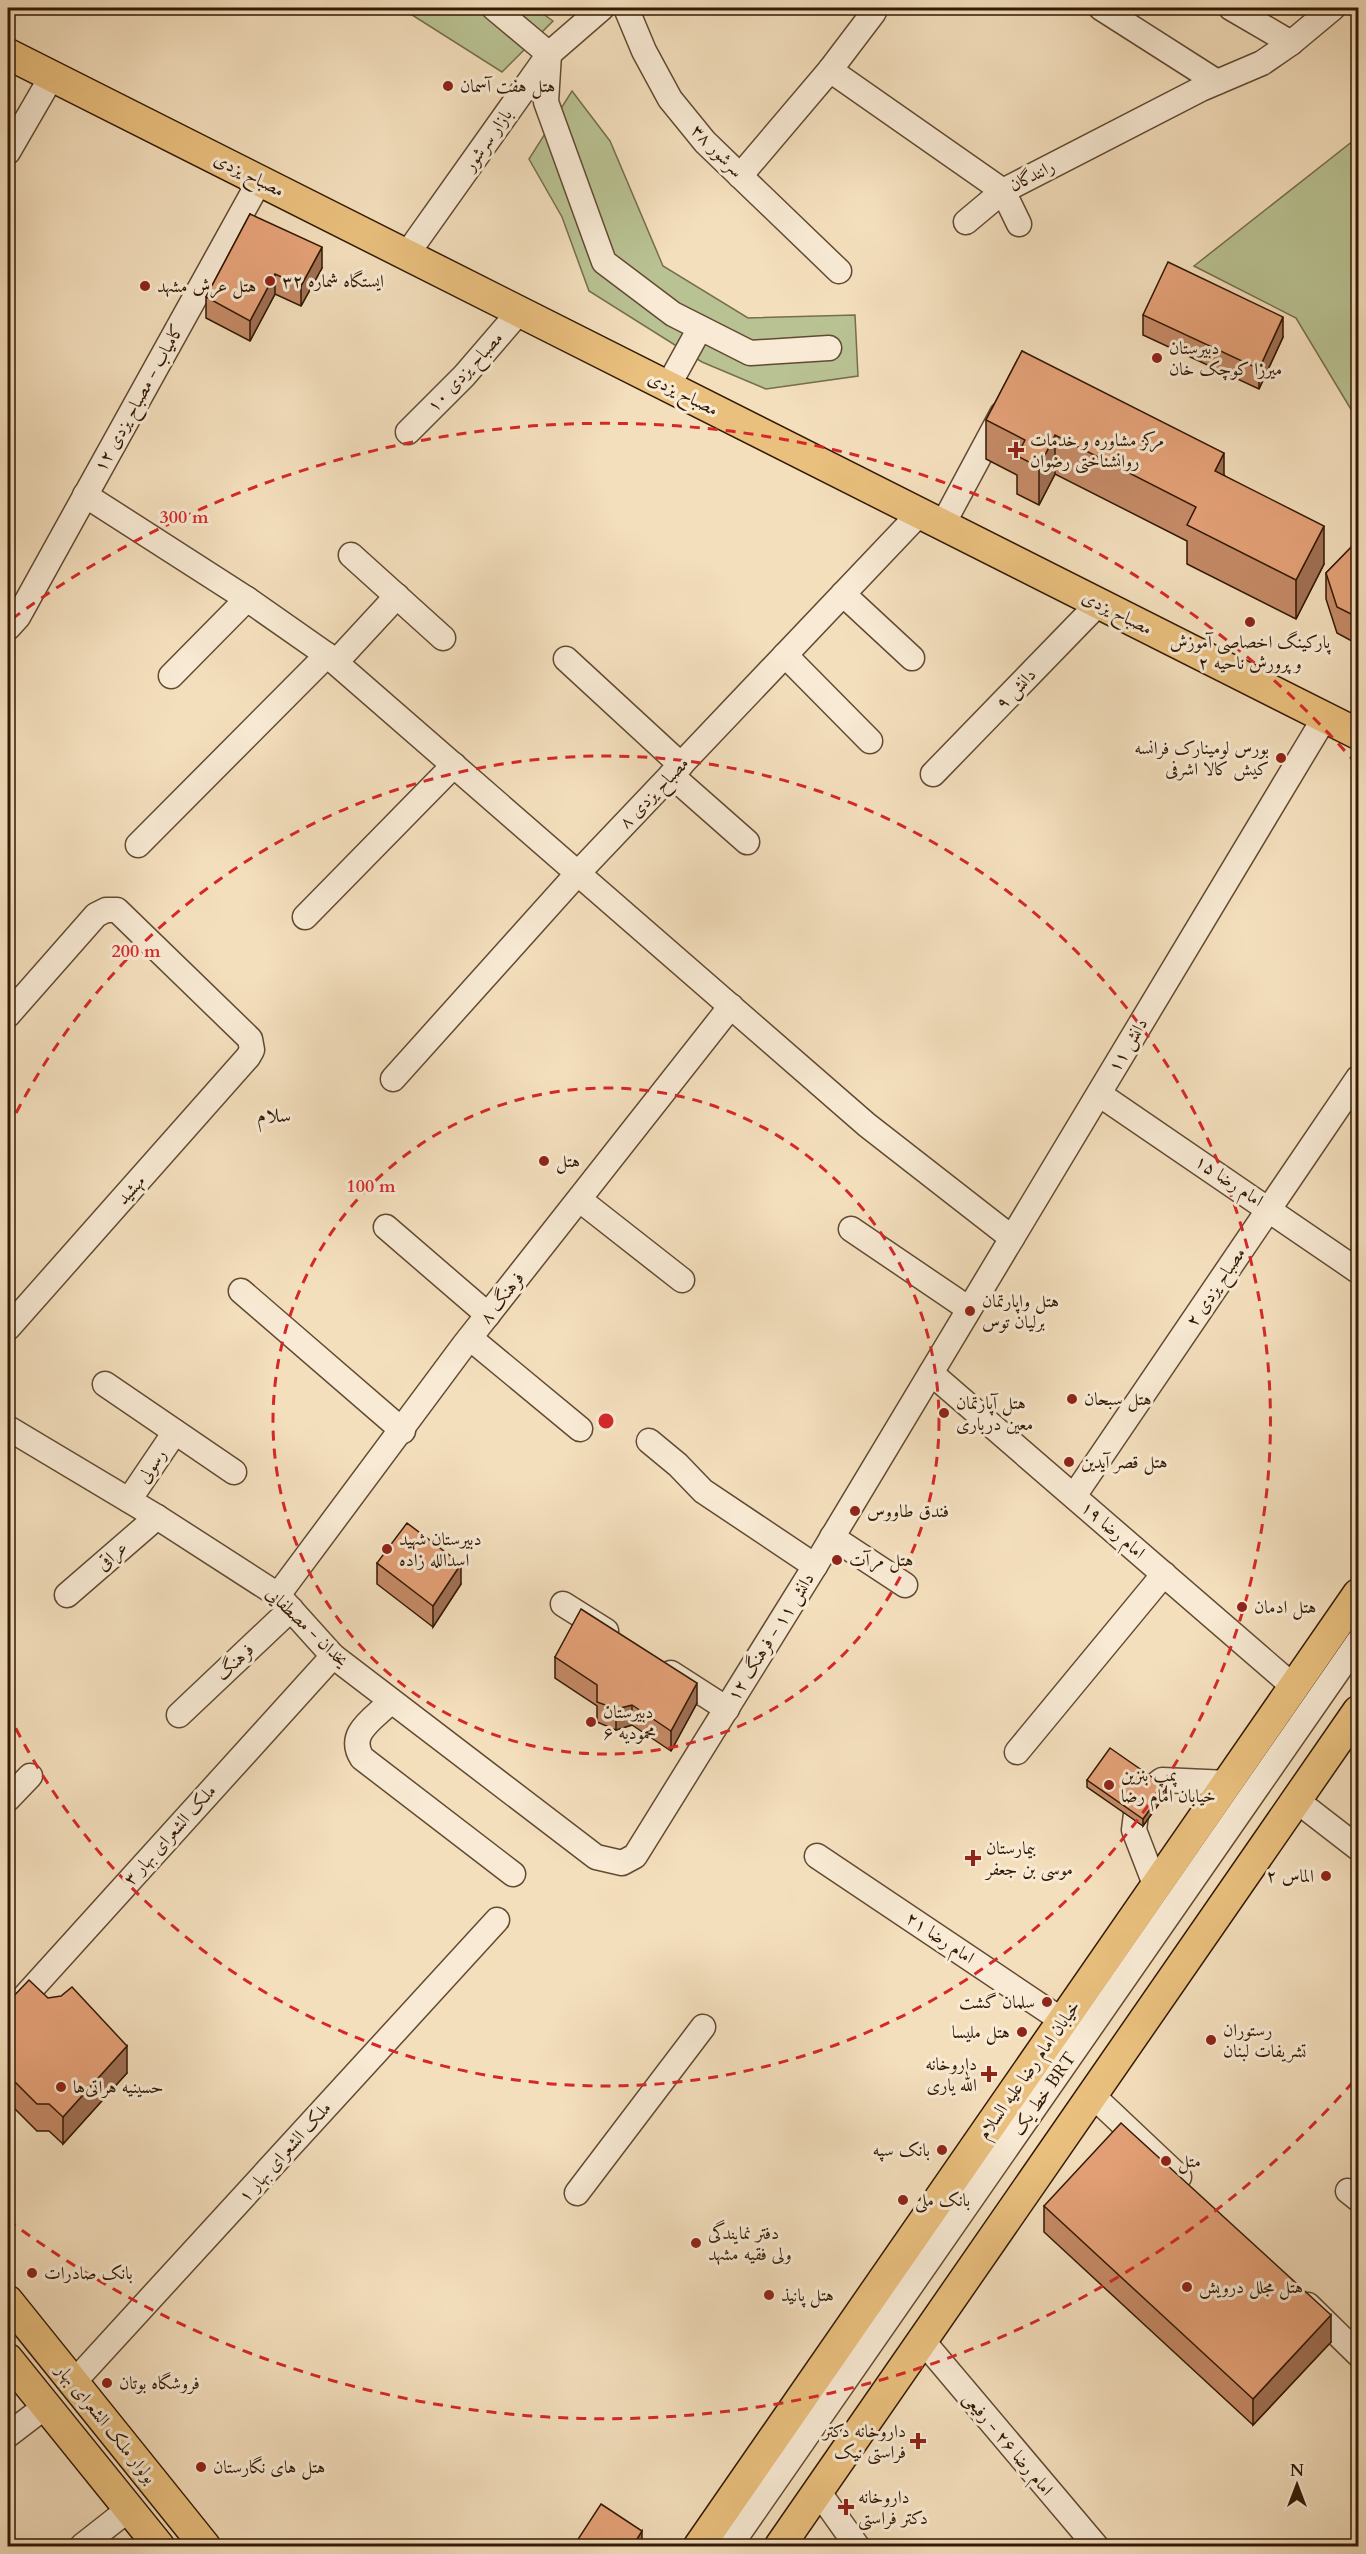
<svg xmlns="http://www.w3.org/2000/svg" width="1366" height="2554" font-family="Cardo,Amiri,serif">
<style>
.green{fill:#b9c293;stroke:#766e4c;stroke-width:1.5}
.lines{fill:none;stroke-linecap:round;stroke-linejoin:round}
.minor-casing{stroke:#624a32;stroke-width:27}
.major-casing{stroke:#321904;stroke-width:33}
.minor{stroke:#f8ead4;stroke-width:24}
.major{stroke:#eac07e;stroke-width:30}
.wall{fill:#c68b68;stroke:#321904;stroke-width:1.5}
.shaded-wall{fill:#a17155;stroke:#321904;stroke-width:1.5}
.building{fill:#e6a279;stroke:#321904;stroke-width:1.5}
.ring{fill:none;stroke:#d62828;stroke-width:3;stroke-dasharray:10 8}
.poi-dot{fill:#8f2418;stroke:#f8ead4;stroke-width:2}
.labels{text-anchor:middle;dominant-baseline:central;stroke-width:6;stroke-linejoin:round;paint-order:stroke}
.poi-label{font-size:18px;fill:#321904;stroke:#f8ead4;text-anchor:start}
.street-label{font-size:18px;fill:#321904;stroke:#f8ead4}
.neighbourhood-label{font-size:20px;fill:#321904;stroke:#f8ead4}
.centre{fill:#d62828;stroke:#f8ead4;stroke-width:3}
.ring-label{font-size:18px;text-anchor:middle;font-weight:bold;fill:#d62828;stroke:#f8ead4;stroke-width:6;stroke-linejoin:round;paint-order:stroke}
</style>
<rect width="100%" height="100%" fill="#f4dfbd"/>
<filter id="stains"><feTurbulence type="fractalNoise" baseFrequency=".00333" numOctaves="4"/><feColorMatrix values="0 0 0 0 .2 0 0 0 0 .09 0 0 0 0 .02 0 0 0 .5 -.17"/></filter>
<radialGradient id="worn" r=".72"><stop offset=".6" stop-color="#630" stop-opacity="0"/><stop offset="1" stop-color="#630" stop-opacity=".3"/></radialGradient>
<!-- green -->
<g class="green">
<polygon points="401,8 535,8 553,21 502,72"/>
<polygon points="572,91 610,141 663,266 748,318 855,315 858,376 766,389 702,362 589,291 562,217 529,159"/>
<polygon points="1358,137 1358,421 1296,318 1194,266"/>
</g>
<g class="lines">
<defs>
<g id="minor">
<polyline points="494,8 549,54 546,102 604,262 673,314 750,353 829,348"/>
<polyline points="626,8 644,51 670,99 705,142 839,271"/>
<polyline points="1101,8 1217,82"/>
<polyline points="1231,8 1291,43"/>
<polyline points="830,70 1003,191 1019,224"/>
<polyline points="8,152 52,76"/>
<polyline points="740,176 830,70 874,12"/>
<polyline points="966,222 1003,191 1201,89 1262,63 1291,43 1333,8"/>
<polyline points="407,254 549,54 602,8"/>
<polyline points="668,386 700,328"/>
<polyline points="408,432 464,376 520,311"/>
<polyline points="85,495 247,599 327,655 867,1125 1012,1238"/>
<polyline points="943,524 1002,414"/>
<polyline points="351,555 443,638"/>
<polyline points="843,594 912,658"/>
<polyline points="8,628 18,617 260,180"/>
<polyline points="785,655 870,741"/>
<polyline points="566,659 681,765"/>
<polyline points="336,662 397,596"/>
<polyline points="171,676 247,599"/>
<polyline points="933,774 1099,603"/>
<polyline points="671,775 747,842"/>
<polyline points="138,845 327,655"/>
<polyline points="305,917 454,765"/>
<polyline points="8,1015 96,915 106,910 117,910 250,1039 252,1050 248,1057 8,1328"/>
<polyline points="393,1079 578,873 920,513"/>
<polyline points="1099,1094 1358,1271"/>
<polyline points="580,1200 682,1280"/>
<polyline points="386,1227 488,1315"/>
<polyline points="851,1229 969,1309"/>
<polyline points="241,1291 403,1431"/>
<polyline points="470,1338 580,1429"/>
<polyline points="931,1373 1294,1687"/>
<polyline points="105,1384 234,1472"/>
<polyline points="8,1428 157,1517 278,1595 333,1656 596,1857 622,1863 635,1856 815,1566 1325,717"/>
<polyline points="649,1441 678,1465 703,1491 815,1566"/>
<polyline points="1074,1496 1358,1078"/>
<polyline points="129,1500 175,1432"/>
<polyline points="832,1537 905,1585"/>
<polyline points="67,1595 157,1517"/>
<polyline points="278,1595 464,1345 731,1006"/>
<polyline points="563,1604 606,1631"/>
<polyline points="671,1673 727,1709"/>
<path d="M 391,1701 C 374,1719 346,1733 362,1758 L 513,1874"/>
<polyline points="179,1715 291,1609"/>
<polyline points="1017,1752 1164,1574"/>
<polyline points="8,1799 30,1776"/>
<polyline points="1296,1800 1358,1848"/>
<polyline points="817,1856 1063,2021"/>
<polyline points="1156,1887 1134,1830 1138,1798 1162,1780 1228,1783"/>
<polyline points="8,2015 333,1656"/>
<polyline points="1091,2094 1179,2177"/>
<polyline points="1348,2191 1358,2199"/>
<polyline points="577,2193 703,2027"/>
<polyline points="1308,2305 1358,2354"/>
<polyline points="922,2340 1096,2546"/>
<polyline points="73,2383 497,1920"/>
<polyline points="8,2435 46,2406"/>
<polyline points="818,2491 857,2546"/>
<polyline points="82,2546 129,2509"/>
<polyline points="730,2546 1358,1642"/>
</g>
<g id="major">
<polyline points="8,54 1358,734"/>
<polyline points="8,2301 205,2546"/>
<polyline points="8,2359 159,2546"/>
<polyline points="699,2546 1358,1594"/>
<polyline points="780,2546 1358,1711"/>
</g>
</defs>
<!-- minor casing -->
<use href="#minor" class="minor-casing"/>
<!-- major casing -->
<use href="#major" class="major-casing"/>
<!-- minor -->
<use href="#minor" class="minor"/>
<!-- major -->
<use href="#major" class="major"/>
</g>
<!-- wall -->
<g class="wall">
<polygon points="250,214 322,268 301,306 275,294 250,341 206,318 206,297"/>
<polygon points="1143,315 1283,337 1259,389 1143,335"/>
<polygon points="1022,351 1224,475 1324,564 1296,619 1187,564 1187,541 1055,474 1039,505 1017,494 1017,475 986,459 986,420"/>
<polygon points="1359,539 1359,645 1337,633 1326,599 1326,573"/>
<polygon points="377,1563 461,1584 433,1627 377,1584"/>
<polygon points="555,1657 697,1703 671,1751 632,1725 616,1730 597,1722 597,1706 555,1678"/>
<polygon points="1087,1780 1166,1794 1143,1826 1087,1787"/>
<polygon points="8,2002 127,2073 63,2144 49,2131 37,2131 8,2102"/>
<polygon points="1044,2206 1331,2342 1253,2425 1044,2232"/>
</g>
<!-- shaded-wall -->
<g class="shaded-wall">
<polygon points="322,247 322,268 301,306 301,286"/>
<polygon points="275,274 275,294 250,341 250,321"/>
<polygon points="1283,317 1283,337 1259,389 1259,369"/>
<polygon points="1055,435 1055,474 1039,505 1039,467"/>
<polygon points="1224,453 1224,492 1215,471"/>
<polygon points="1324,526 1324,564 1296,619 1296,580"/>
<polygon points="461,1564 461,1584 433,1627 433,1606"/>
<polygon points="697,1683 697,1703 671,1751 671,1731"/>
<polygon points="632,1705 632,1725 616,1730 616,1709"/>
<polygon points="1166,1787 1166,1794 1143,1826 1143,1819"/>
<polygon points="127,2046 127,2073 63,2144 63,2117"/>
<polygon points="1331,2315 1331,2342 1253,2425 1253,2399"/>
<polygon points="642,2531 642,2547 632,2547"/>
</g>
<!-- building -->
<g class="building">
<polygon points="250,214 322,247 301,286 275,274 250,321 206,297"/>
<polygon points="1168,262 1283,317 1259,369 1143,315"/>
<polygon points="1022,351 1224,453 1215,471 1324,526 1296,580 1187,525 1196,507 1055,435 1039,467 1017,456 1025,440 986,420"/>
<polygon points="1359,539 1359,618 1337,607 1326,573"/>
<polygon points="407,1523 461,1564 433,1606 377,1563"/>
<polygon points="581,1609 697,1683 671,1731 632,1705 616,1709 597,1702 597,1685 555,1657"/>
<polygon points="1110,1748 1166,1787 1143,1819 1087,1780"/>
<polygon points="29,1980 48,1998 61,1996 72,1987 127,2046 63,2117 49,2104 37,2104 8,2075 8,2002"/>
<polygon points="1121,2123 1331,2315 1253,2399 1044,2206"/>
<polygon points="601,2504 642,2531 632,2547 573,2547"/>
</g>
<!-- distance rings -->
<g class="ring">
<circle cx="606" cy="1421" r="333"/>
<path d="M8 1129A665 665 0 1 1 8 1713"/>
<path d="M1353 2082A998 998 0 0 1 12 2223M12 619A998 998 0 0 1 1353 760"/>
</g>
<!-- markers -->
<g class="poi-dot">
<circle cx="448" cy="86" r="6"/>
<circle cx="270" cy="281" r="6"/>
<circle cx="145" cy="286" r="6"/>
<circle cx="1157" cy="358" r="6"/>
<path d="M1013 441h6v6h6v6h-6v6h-6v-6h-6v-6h6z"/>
<circle cx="1250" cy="622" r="6"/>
<circle cx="1281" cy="758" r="6"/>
<circle cx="544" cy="1161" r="6"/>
<circle cx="970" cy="1311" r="6"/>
<circle cx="1072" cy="1399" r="6"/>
<circle cx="944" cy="1413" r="6"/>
<circle cx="1069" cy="1462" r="6"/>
<circle cx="855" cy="1511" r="6"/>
<circle cx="387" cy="1549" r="6"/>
<circle cx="837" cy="1560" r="6"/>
<circle cx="1242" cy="1607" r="6"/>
<circle cx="591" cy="1722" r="6"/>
<circle cx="1109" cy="1785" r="6"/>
<path d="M970 1849h6v6h6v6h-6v6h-6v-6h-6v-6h6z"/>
<circle cx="1326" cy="1876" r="6"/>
<circle cx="1047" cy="2002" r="6"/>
<circle cx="1022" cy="2032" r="6"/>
<circle cx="1211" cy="2040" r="6"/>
<path d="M986 2065h6v6h6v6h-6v6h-6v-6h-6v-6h6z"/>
<circle cx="61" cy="2087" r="6"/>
<circle cx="942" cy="2150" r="6"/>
<circle cx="1166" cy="2161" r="6"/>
<circle cx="903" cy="2200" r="6"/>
<circle cx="696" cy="2243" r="6"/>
<circle cx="32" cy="2273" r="6"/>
<circle cx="1187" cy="2287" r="6"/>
<circle cx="769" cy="2295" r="6"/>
<circle cx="107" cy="2383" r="6"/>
<path d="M915 2432h6v6h6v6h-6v6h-6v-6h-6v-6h6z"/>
<circle cx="201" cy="2467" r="6"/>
<path d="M843 2498h6v6h6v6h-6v6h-6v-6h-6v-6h6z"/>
</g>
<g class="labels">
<!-- poi labels -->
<g class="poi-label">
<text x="460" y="86">هتل هفت آسمان</text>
<text x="282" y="281">ایستگاه شماره ۳۲</text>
<text x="157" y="286">هتل عرش مشهد</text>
<text x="1169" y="348">دبیرستان<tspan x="1169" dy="21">میرزا کوچک خان</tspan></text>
<text x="1030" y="440">مرکز مشاوره و خدمات<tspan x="1030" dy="21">روانشناختی رضوان</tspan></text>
<text x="1250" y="642" text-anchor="middle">پارکینگ اخصاصی آموزش<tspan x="1250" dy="21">و پرورش ناحیه ۲</tspan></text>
<text x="1269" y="748" text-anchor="end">بورس لومینارک فرانسه<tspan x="1269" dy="21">کیش کالا اشرفی</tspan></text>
<text x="556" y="1161">هتل</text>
<text x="982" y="1301">هتل واپارتمان<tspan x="982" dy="21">برلیان توس</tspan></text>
<text x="1084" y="1399">هتل سبحان</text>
<text x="956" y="1403">هتل آپارتمان<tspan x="956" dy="21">معین درباری</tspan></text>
<text x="1081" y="1462">هتل قصر آیدین</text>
<text x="867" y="1511">فندق طاووس</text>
<text x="399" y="1539">دبیرستان شهید<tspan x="399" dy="21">اسدالله زاده</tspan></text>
<text x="849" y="1560">هتل مرآت</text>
<text x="1254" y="1607">هتل ادمان</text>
<text x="603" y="1712">دبیرستان<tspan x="603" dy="21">محمودیه ۶</tspan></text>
<text x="1121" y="1775">پمپ بنزین<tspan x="1121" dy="21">خیابان امام رضا</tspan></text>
<text x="986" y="1848">بیمارستان<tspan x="986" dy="21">موسی بن جعفر</tspan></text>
<text x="1314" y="1876" text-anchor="end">الماس ۲</text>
<text x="1035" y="2002" text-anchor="end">سلمان گشت</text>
<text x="1223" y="2030">رستوران<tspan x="1223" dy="21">تشریفات لبنان</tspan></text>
<text x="1010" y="2032" text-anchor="end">هتل ملیسا</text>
<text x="977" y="2064" text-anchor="end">داروخانه<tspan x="977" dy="21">الله یاری</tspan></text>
<text x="73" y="2087">حسینیه هراتی‌ها</text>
<text x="930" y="2150" text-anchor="end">بانک سپه</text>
<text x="1178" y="2161">متل</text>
<text x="915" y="2200">بانک ملی</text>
<text x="708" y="2233">دفتر نمایندگی<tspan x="708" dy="21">ولی فقیه مشهد</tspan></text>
<text x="44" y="2273">بانک صادرات</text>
<text x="1199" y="2287">هتل مجلل درویش</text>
<text x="781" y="2295">هتل پانیذ</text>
<text x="119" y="2383">فروشگاه بوتان</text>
<text x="906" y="2431" text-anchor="end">داروخانه دکتر<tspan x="906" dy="21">فراستی نیک</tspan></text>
<text x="213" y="2467">هتل های نگارستان</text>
<text x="858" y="2497">داروخانه<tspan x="858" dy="21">دکتر فراستی</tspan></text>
</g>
<!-- street labels -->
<g class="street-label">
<text transform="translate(488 140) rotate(-55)">بازار سرشور</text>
<text transform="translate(717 151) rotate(46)">سرشور ۳۸</text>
<text transform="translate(249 175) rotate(27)">مصباح یزدی</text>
<text transform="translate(1032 176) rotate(-27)">رانندگان</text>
<text transform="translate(465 372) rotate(-47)">مصباح یزدی ۱۰</text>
<text transform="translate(683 394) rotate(27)">مصباح یزدی</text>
<text transform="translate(139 398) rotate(-61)">کامیاب - مصباح یزدی ۱۲</text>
<text transform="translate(1117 613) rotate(27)">مصباح یزدی</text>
<text transform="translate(1016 689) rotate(-46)">دانش ۹</text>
<text transform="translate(654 793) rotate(-46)">مصباح یزدی ۸</text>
<text transform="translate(1128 1045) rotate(-59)">دانش ۱۱</text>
<text transform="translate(1229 1181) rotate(34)">امام رضا ۱۵</text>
<text transform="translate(131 1190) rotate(-48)">مهشید</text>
<text transform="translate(1216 1287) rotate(-56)">مصباح یزدی ۲</text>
<text transform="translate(502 1298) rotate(-52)">فرهنگ ۸</text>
<text transform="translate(152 1466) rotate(-56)">رسولی</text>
<text transform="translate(1113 1530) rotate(41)">امام رضا ۱۹</text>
<text transform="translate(112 1556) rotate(-41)">عراقی</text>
<text transform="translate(307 1627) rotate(44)">یخدان - مصطفایی</text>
<text transform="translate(771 1637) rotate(-58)">دانش ۱۱ - فرهنگ ۱۲</text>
<text transform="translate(235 1662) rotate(-43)">فرهنگ</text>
<text transform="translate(170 1835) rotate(-48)">ملک الشعرای بهار ۳</text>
<text transform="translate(940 1938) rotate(34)">امام رضا ۲۱</text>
<text transform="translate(1029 2070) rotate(-55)">خیابان امام رضا علیه السلام</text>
<text transform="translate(1044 2094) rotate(-55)">خط یک BRT</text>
<text transform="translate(285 2152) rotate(-48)">ملک الشعرای بهار ۱</text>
<text transform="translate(106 2424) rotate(51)">بولوار ملک الشعرای بهار</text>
<text transform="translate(1008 2444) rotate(50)">امام رضا ۲۶ - رفیعی</text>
</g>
<!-- neighbourhood labels -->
<g class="neighbourhood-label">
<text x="274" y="1115">سلام</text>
</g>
</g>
<circle cx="606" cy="1421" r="9" class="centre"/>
<g class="ring-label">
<text x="184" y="523">300 m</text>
<text x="136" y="957">200 m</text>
<text x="371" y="1192">100 m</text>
</g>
<!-- margin -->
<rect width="1366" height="2554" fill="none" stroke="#f4dfbd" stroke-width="30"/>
<rect x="9" y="9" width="1348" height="2536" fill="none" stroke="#321904" stroke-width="3"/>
<rect x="15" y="15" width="1336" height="2524" fill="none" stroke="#321904" stroke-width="1.5"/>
<!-- north arrow -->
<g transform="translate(1297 2485)" stroke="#f8ead4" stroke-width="4.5" paint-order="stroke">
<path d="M0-4.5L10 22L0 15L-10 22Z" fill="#321904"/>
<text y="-9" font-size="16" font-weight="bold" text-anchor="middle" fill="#321904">N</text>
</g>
<rect width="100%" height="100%" filter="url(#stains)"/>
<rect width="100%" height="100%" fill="url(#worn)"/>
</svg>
